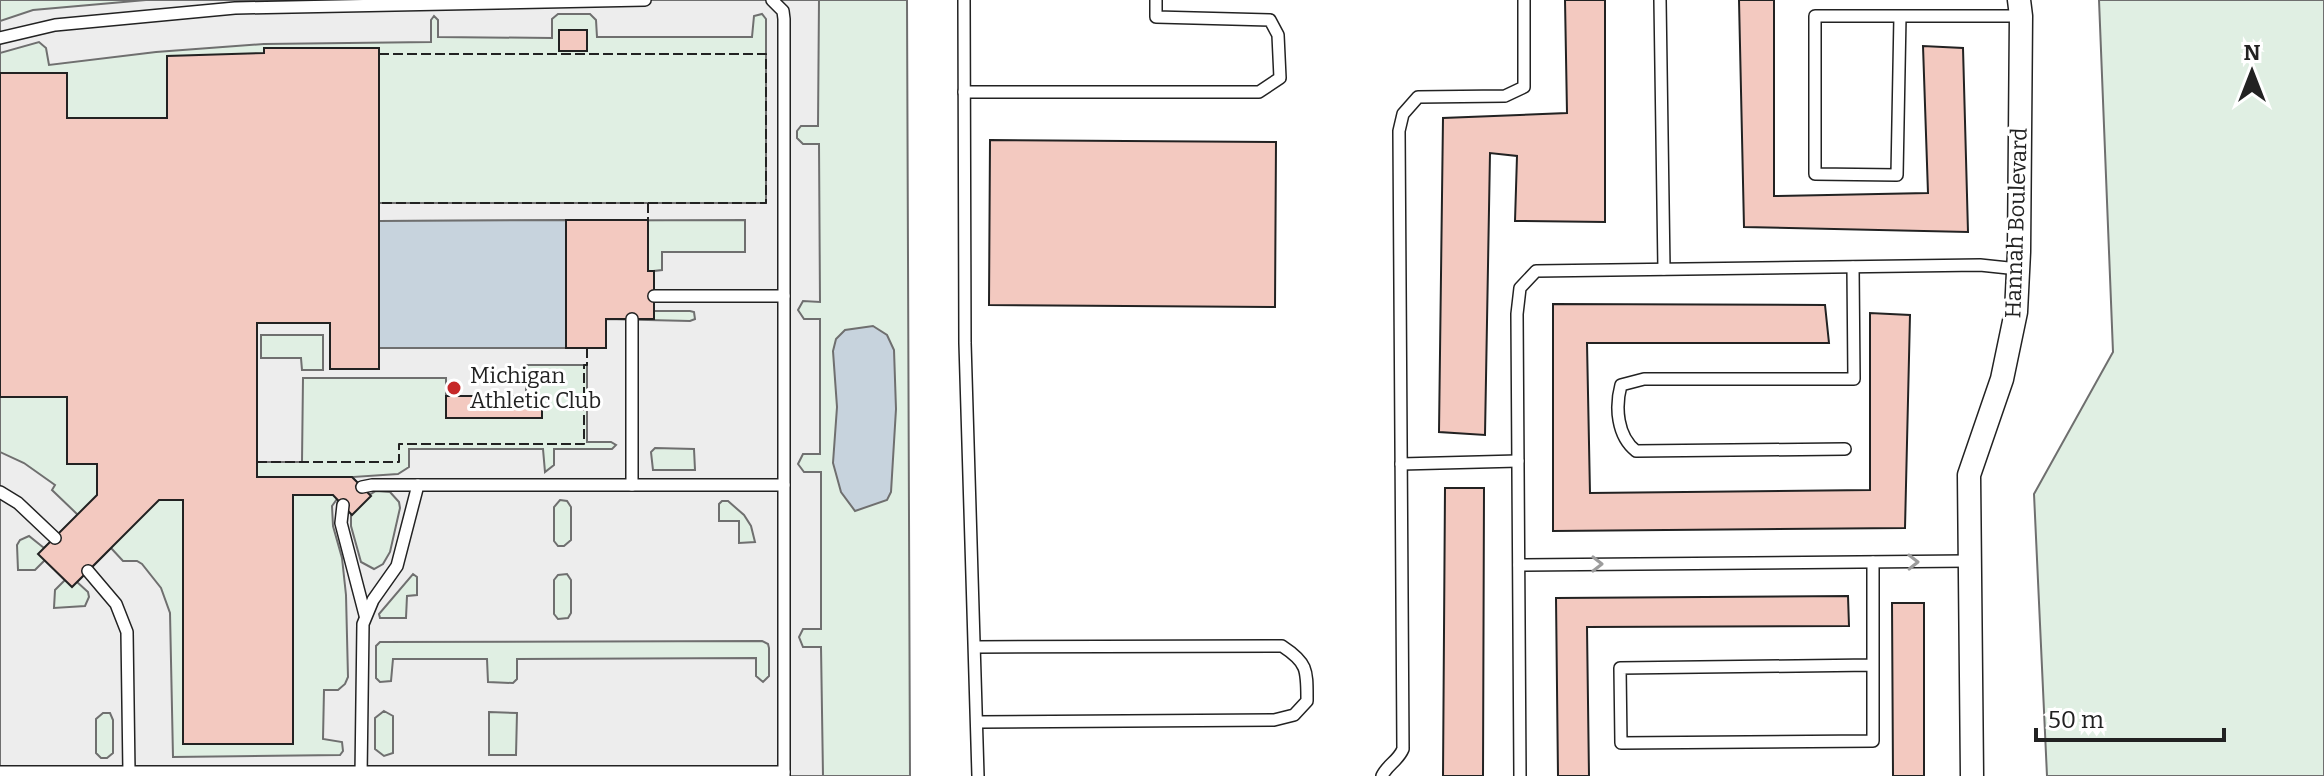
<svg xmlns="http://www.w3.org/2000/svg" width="2324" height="776" font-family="Bitter,serif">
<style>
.green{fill:#e0efe3;stroke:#6f6f6f;stroke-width:2}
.parking{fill:#ededed;stroke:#6f6f6f;stroke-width:2;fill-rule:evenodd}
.water{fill:#c7d3dd;stroke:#6f6f6f;stroke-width:2}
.building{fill:#f3c9c0;stroke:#222;stroke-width:2}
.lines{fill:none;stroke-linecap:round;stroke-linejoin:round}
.lane-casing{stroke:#222;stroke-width:14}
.street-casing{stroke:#222;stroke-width:25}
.lane{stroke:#fff;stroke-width:11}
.street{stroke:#fff;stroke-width:22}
.fence{stroke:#222;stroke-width:2;stroke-dasharray:10 4;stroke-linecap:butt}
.oneway{stroke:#9c9c9c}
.poi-dot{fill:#c62828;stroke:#fff;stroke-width:3}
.labels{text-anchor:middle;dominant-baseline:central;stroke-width:6;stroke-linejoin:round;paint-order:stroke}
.street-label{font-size:22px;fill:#222;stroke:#fff}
.poi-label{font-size:22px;fill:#222;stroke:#fff;text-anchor:start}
</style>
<rect width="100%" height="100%" fill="#fff"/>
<!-- green -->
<g class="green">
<polygon points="0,0 907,0 910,776 0,776"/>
<polygon points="2099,0 2324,0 2324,776 2047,776 2034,494 2113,352"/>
</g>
<!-- parking -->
<path class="parking" d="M 146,0 L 819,0 L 818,126 L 801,126 L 797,131 L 797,138 L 803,144 L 819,144 L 820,302 L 803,301 L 798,310 L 804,319 L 820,319 L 820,454 L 803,454 L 798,464 L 804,472 L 821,472 L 821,629 L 803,629 L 799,637 L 803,647 L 821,647 L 823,776 L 0,776 L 0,452 L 24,463 L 55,485 L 52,490 L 78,515 L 44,548 L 29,536 L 20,540 L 17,545 L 18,570 L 35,570 L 45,560 L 65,580 L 55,590 L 54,608 L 85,606 L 89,597 L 88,592 L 77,582 L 111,548 L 123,561 L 137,561 L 142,564 L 161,588 L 170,613 L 173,757 L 340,755 L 343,751 L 342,742 L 323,739 L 324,690 L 338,690 L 345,684 L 348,677 L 346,595 L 342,558 L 333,526 L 332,506 L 337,499 L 351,513 L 351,526 L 361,562 L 374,569 L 383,564 L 390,552 L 400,508 L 399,502 L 390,492 L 376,491 L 369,495 L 352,477 L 398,474 L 409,467 L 409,449 L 543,449 L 545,472 L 554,465 L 554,449 L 612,449 L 616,445 L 611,442 L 587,442 L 587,365 L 526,365 L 526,396 L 446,396 L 446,378 L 303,378 L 302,462 L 257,462 L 257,323 L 330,323 L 330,369 L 378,369 L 379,348 L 605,348 L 606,319 L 690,321 L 695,319 L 694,312 L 690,311 L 654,311 L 654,271 L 662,270 L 662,252 L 745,252 L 745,220 L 379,221 L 379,203 L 766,203 L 766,19 L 762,14 L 754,16 L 752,37 L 597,37 L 596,20 L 590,14 L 558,14 L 552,19 L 552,38 L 438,37 L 438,20 L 434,16 L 431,20 L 431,42 L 264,44 L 156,52 L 49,65 L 46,48 L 39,42 L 0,53 L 0,21 L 33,10 ZM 261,335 L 323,335 L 323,370 L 302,370 L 301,358 L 261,358 ZM 655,448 L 694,449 L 695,470 L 653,470 L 651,452 ZM 560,500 L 567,501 L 571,507 L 571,540 L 564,546 L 558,546 L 554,541 L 554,507 ZM 722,501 L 728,501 L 744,515 L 751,526 L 755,542 L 739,543 L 739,521 L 719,521 L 719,504 ZM 413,574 L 417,577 L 417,595 L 407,596 L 406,618 L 380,618 L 379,614 ZM 567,574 L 571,580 L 571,613 L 568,618 L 558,619 L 554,614 L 554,580 L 558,575 ZM 762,641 L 768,644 L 769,648 L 769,676 L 763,682 L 756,676 L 756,658 L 517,659 L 517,679 L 513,683 L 488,682 L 487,659 L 393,659 L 391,681 L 380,682 L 376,678 L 376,646 L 380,642 ZM 384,711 L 393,716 L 393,753 L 384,756 L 375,749 L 375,718 ZM 489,712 L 517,713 L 516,755 L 489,755 ZM 103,713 L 110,713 L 113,720 L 113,753 L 107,758 L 101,758 L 96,753 L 96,719 Z"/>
<!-- water -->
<g class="water">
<polygon points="566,220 566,348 379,348 379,221"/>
<polygon points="873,326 887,335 894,350 896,409 891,492 887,500 855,511 841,492 833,463 837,407 833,351 836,339 845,330"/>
</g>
<!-- building -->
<g class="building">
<polygon points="1565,0 1605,0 1605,222 1515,221 1517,156 1490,153 1485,435 1439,432 1443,118 1567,113"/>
<polygon points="1739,0 1774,0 1774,196 1928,193 1923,46 1963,48 1968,232 1744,227"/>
<rect x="559" y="30" width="28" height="21"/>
<polygon points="264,48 379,48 379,369 330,369 330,323 257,323 257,477 352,477 371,496 352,515 333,495 293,495 293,744 183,744 183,500 159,500 72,587 38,554 97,495 97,464 67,464 67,397 0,397 0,73 67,73 67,118 167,118 167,56 264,53"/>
<polygon points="990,140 1276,142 1275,307 989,305"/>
<polygon points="566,220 648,220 648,271 654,271 654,319 606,319 606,348 566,348"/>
<polygon points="1553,304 1825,305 1829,343 1587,343 1590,493 1870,490 1870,313 1910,315 1905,528 1553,531"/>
<rect x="446" y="396" width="96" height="22"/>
<polygon points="1445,488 1484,488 1483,776 1443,776"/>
<polygon points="1848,596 1849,626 1587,627 1589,776 1558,776 1556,598"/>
<polygon points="1892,603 1924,603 1924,776 1893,776"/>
</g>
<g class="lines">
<defs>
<g id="lane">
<polyline points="772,0 783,11 784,19 784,776"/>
<polyline points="964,0 965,343 978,776"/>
<polyline points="1660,0 1664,269"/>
<polyline points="1900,16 1897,175 1815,174 1815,16 2021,16"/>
<polyline points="0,38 55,25 235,8 645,0"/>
<polyline points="964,92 1259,92 1280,78 1278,35 1270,20 1156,17 1156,0"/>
<polyline points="654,296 784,296"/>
<polyline points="632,319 632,485"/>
<path d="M 1845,449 L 1636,451 C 1617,436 1615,407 1621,385 L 1644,379 L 1854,379 L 1853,267"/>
<polyline points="1401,464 1518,461"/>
<polyline points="362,487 372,485 418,485"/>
<polyline points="0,492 18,503 55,538"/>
<polyline points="343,505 341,523 365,615"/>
<polyline points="1873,562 1873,665 1620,668 1621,743 1873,741 1873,665"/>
<polyline points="1519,565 1968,561"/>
<polyline points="88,571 116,604 127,632 129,772"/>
<path d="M 976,647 L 1282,646 C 1308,663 1307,670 1307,701 L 1294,715 L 1274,720 L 979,722"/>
<polyline points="0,772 784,772"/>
<polyline points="361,776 363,624 373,600 397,566 418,485 784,485"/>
<path d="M 1382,776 C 1387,765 1398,761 1403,749 L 1399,131 L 1403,114 L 1418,97 L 1505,96 L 1524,87 L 1524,0"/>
<polyline points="1520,776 1517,314 1520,288 1536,271 1980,265 2018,269"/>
</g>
<polyline id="street" points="1972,776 1969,475 2002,379 2016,312 2019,252 2021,16 2019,0"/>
</defs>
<!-- lane casing -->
<use href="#lane" class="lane-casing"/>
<!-- street casing -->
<use href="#street" class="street-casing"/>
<!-- lane -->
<use href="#lane" class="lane"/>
<!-- street -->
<use href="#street" class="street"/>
<!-- fence -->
<g class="fence">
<polyline points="379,54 766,54 766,203 379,203"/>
<polyline points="648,203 648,220"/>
<polyline points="257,462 399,462 399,444 584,444 584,365 587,365 587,348"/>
</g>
</g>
<!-- one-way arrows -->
<defs><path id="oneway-chevron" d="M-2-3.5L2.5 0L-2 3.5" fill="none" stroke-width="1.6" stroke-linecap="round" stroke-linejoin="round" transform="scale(2)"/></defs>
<g class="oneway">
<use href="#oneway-chevron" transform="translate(1913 562) rotate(-1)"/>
<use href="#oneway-chevron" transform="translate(1597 564)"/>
</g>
<!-- markers -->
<circle class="poi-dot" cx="454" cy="388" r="8"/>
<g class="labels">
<!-- street labels -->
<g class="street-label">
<text transform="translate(2016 223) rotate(-88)">Hannah Boulevard</text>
</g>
<!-- poi labels -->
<g class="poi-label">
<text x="470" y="375">Michigan<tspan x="470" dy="25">Athletic Club</tspan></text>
</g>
</g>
<!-- north arrow -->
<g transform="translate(2252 72)" stroke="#ffffff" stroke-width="6" paint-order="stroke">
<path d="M0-6L14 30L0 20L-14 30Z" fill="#222222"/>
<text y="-12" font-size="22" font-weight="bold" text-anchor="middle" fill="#222222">N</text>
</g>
<!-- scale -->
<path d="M2036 728v12h188v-12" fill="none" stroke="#222222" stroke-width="4"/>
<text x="2048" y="728" font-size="24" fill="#222222" stroke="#ffffff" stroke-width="6" paint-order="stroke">50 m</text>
</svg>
